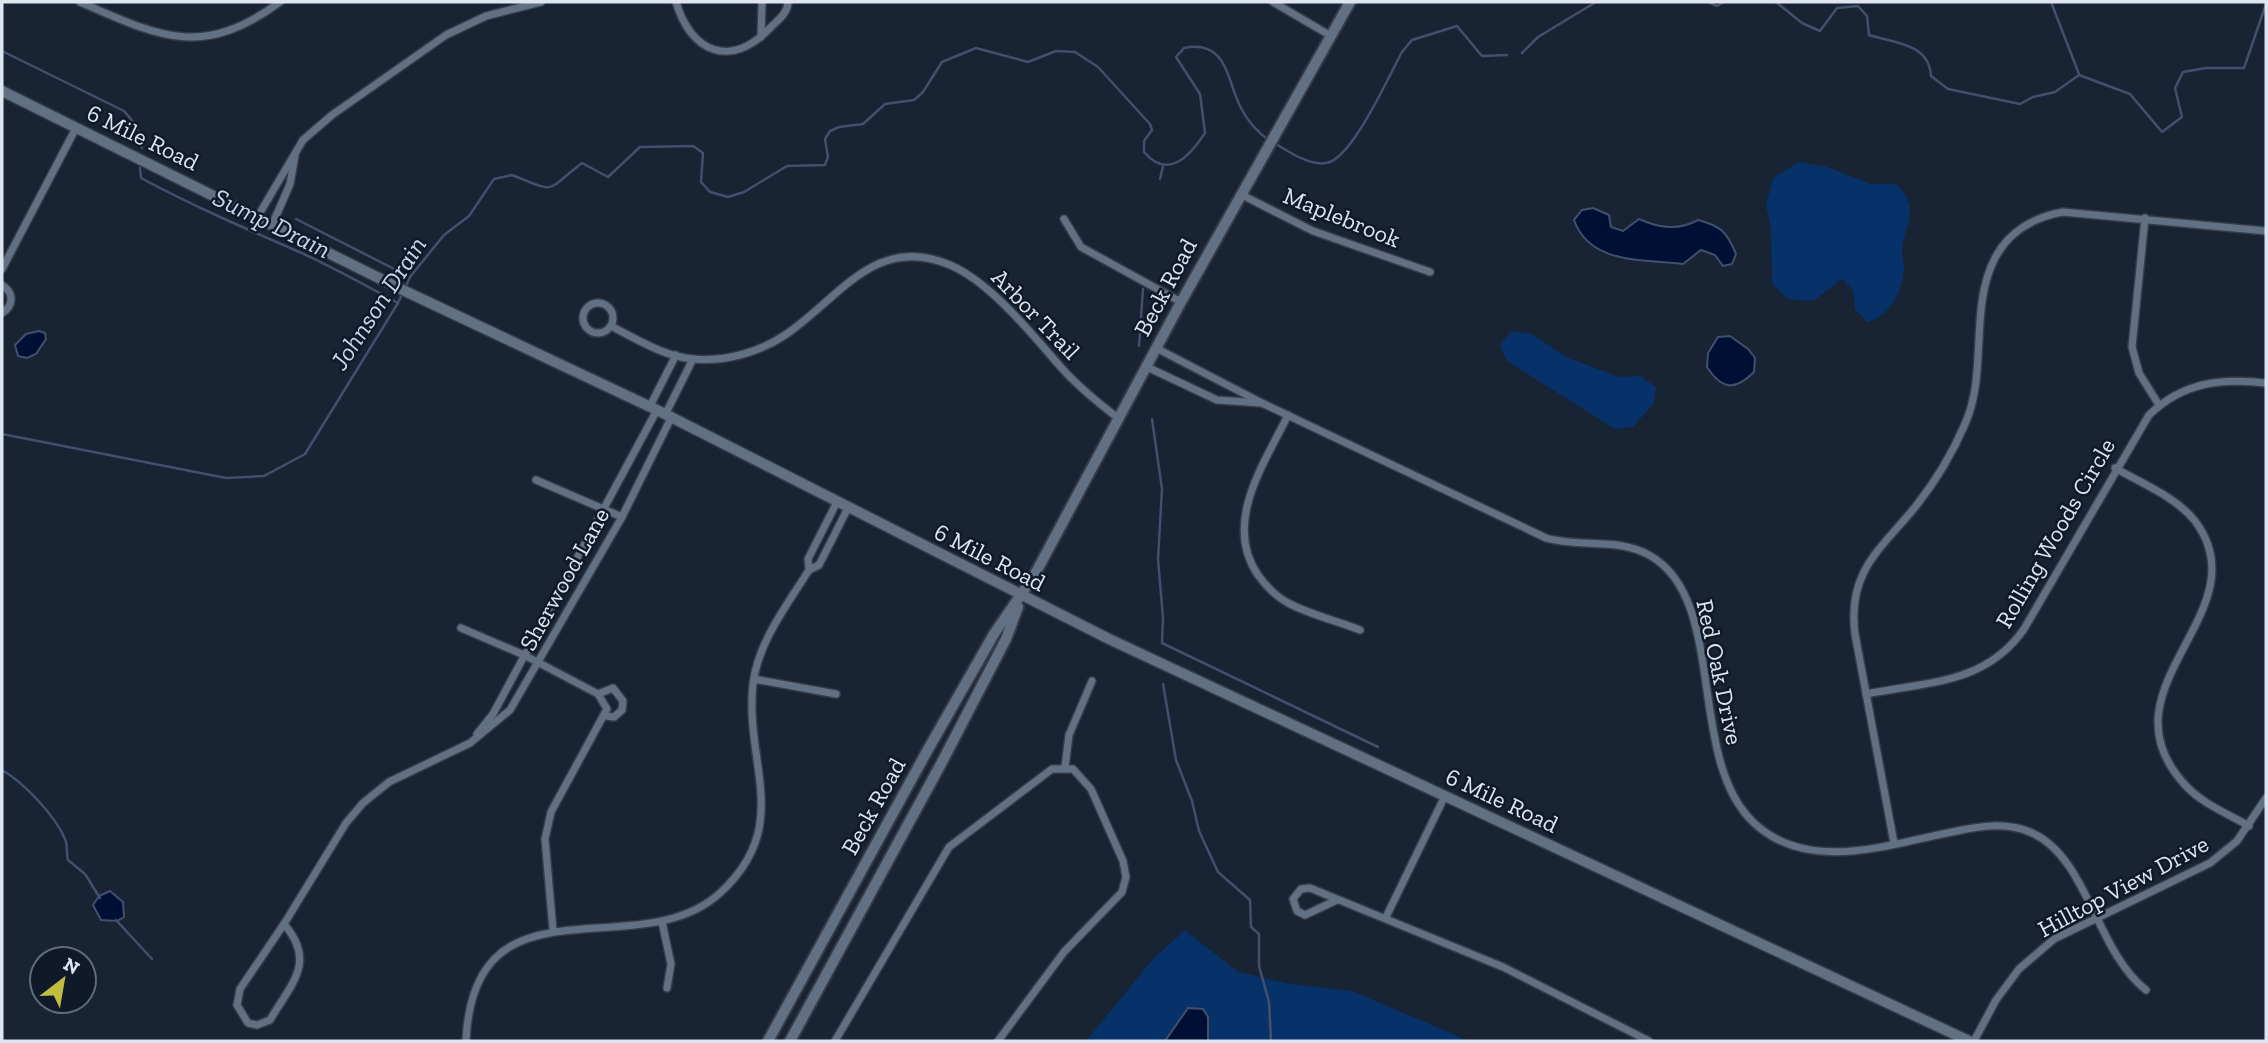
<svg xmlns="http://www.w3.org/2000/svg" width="2268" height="1043" font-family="'Zilla Slab',serif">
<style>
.green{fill:#073169}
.water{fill:#001035;stroke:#42506d;stroke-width:2}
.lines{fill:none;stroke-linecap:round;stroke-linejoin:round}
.stream{stroke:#42506d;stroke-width:2.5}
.minor-casing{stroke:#343c49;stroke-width:10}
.tertiary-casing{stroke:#343c49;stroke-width:13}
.secondary-casing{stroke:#343c49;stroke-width:14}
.minor{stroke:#627083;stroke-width:7}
.tertiary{stroke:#627083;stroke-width:10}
.secondary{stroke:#627083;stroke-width:10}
.labels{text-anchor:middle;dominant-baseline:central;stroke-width:5;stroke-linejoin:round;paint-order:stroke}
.street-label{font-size:24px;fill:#dde5f0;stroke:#0f1929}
.water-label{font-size:26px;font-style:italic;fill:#c9d7ec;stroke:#0f1929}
</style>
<rect width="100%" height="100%" fill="#182333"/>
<!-- green -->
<g class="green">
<path d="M 1799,162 L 1827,167 L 1871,184 L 1896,184 C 1921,209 1905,222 1902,250 C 1902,256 1904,262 1904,267 C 1904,289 1889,318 1867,322 L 1855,309 L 1853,290 L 1842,279 L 1813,301 L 1788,299 L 1772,284 L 1771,229 L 1766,205 L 1773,178 Z"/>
<polygon points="1510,332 1530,333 1568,358 1620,377 1640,376 1656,387 1654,403 1633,427 1615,429 1507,361 1500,346"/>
<polygon points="1185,930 1238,972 1290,984 1352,991 1469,1041 1086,1041 1154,958"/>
</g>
<!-- water -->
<g class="water">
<path d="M 1593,208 L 1609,215 L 1611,227 L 1623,231 L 1639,219 C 1659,228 1678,231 1698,220 C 1721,226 1727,232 1736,254 L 1732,264 L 1723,266 L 1715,255 L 1701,250 L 1683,264 C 1644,259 1590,265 1574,220 L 1582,210 Z"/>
<polygon points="39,331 45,333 46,339 36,354 27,358 18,356 15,345 26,334"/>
<path d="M 1730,336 L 1748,349 L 1755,358 L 1754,372 C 1735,391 1722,390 1707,367 L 1708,353 L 1718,337 Z"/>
<polygon points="110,891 123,902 124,917 117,921 101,920 93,905 99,896"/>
<polygon points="1188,1008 1203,1009 1208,1017 1208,1041 1165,1041"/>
</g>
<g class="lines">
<!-- stream -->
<g class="stream">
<polyline points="1708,2 1717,6 1724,2"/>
<path d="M 1776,2 L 1802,23 L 1820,31 L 1837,8 L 1858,6 L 1867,16 L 1869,35 C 1894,43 1929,43 1931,76 L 1948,89 L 2020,104 L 2033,97 L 2055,92 L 2079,75"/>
<polyline points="2051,2 2079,74"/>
<polyline points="2,51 124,111 136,125 142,148"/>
<polyline points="1522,53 1538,37 1596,2"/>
<polyline points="2079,75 2130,94 2162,132 2182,117 2175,88 2183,72 2206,68 2244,68 2266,4"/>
<path d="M 1276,144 C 1289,152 1310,166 1326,163 C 1352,160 1389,75 1402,52 L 1412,40 L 1457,26 L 1482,56 L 1507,55"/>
<path d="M 140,168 L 141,178 C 191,205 244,228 297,251 C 331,266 365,285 398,303"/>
<polyline points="1160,179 1163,166"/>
<polyline points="296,219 410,277"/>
<polyline points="1139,346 1143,289"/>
<polyline points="1152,419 1162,489 1158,559 1163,618 1162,643 1378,747"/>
<path d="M 2,434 L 226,478 L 264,476 L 305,454 L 398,303 L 410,277 L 444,235 L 469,216 L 494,179 L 512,175 C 558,193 543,193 582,163 L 608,177 L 640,147 L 693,146 L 703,153 L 701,182 L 710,192 L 728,197 L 744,192 L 787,166 L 825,165 L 828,157 L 825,139 L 830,131 L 839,127 L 863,124 L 885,104 L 914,100 L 923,92 L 942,62 L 976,48 L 1028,62 L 1056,51 L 1075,52 L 1098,67 L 1150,124 L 1152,130 L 1144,141 L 1144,152 C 1168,180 1189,157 1205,133 L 1200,94 L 1176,57 L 1184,48 C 1228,39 1227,82 1241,108 C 1248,122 1257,132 1270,141"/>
<polyline points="1163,684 1176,760 1192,801 1199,831 1218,872 1250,900 1251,927 1259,934 1259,966 1269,1002 1271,1041"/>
<path d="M 2,770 C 23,782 55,815 65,839 C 68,846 66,853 68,860 L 85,874 L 100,898"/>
<polyline points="116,920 152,959"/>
</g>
<defs>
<g id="minor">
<path d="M 80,2 C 160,37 202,59 280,2"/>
<path d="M 676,2 C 691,53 731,69 770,28 C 778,20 788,13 788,2"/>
<polyline points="1273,2 1331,36"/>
<polyline points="761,37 762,2"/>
<polyline points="1240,194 1313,231 1430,272"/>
<polyline points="258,216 303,140 332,115 446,35 486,16 541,2"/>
<polyline points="2145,218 2132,347 2139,373 2159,405"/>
<polyline points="1064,219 1081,247 1181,302"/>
<polyline points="273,223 290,184 295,156"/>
<polyline points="2,269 76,128"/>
<path d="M 2,285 C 14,292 14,306 2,313"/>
<circle cx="598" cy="318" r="15"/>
<path d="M 611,326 C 636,339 665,357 694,359 C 725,362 760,352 785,335 C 839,299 875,233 950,265 C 990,282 1031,333 1059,365 C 1077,386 1097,402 1118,418"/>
<path d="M 1156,348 L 1262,403 L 1546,538 C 1579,548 1617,537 1649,555 C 1729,599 1685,758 1754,823 C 1810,875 1892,843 1957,831 C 1981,826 2005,822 2030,832 C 2088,856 2095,950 2146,990"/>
<polyline points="1147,367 1217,400 1261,403"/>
<polyline points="650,406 676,355"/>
<polyline points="665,415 693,359"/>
<path d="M 1288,415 C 1265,463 1222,522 1258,575 C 1266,586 1276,597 1290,604 C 1312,615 1337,621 1360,630"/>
<path d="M 2115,468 C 2141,483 2176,497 2195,521 C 2264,613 2094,688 2186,786 C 2203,804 2228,814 2249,826"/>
<polyline points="536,480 622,517"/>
<polyline points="809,570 808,559 837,502"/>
<polyline points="461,628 524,655 598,694 607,709 551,812 545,839 553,930"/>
<polyline points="754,679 836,694"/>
<polyline points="598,694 613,688 623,701 622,710 614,717 606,716"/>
<path d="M 1866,694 C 1927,682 1986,684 2024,629 L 2149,415 C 2183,382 2221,378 2266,383"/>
<polyline points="477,734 493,714 657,410"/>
<polyline points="1065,767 1069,735 1092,681"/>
<path d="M 1894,843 L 1855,634 C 1847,571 1881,549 1916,506 C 1935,482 1953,452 1965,424 C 1988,373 1969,308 1995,258 C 2009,231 2035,217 2063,212 L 2266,231"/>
<polyline points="1337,900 1305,915 1297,911 1293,899 1301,889 1310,888 1503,967 1649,1041"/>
<polyline points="1386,917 1445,796"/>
<polyline points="662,922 671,964 667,988"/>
<polyline points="284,924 346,823 363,803 389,782 470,743 510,710 622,517 671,418"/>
<path d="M 284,924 C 317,962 291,984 270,1020 L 257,1025 L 248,1023 L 237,1005 L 240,989 Z"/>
<path d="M 466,1041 C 474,869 638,968 720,893 C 794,825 744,764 753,684 C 758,642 787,605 809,570 L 819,565 L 848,508"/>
<polyline points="835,1041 949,847 1052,769 1073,769 1091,789 1123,861 1126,877 1122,892 1064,952 998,1041"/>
<polyline points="1974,1041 1996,1000 2019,969 2054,939 2210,863 2237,841 2266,798"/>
</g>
<polyline id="tertiary" points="2,91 409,293 657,410 1109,639 1969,1041"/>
<g id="secondary">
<polyline points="768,1041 926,753 994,634 1035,574 1181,302 1350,2"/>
<polyline points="790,1041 942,762 1006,639 1018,607"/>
</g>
</defs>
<!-- minor casing -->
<use href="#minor" class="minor-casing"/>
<!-- tertiary casing -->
<use href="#tertiary" class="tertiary-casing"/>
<!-- secondary casing -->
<use href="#secondary" class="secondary-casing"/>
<!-- minor -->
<use href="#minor" class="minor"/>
<!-- tertiary -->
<use href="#tertiary" class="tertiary"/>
<!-- secondary -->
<use href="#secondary" class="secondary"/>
</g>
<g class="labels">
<!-- street labels -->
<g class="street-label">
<text transform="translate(143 137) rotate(26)">6 Mile Road</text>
<text transform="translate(1342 217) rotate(22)">Maplebrook</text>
<text transform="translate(1165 287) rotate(-62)">Beck Road</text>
<text transform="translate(1036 314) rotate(46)">Arbor Trail</text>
<text transform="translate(2055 533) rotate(-60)">Rolling Woods Circle</text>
<text transform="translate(990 557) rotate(27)">6 Mile Road</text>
<text transform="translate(564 579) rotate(-61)">Sherwood Lane</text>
<text transform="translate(1720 672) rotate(78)">Red Oak Drive</text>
<text transform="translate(1502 800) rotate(25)">6 Mile Road</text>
<text transform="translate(873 806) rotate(-61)">Beck Road</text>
<text transform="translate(2123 886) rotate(-28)">Hilltop View Drive</text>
</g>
<!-- water labels -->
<g class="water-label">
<text transform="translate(272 223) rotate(26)">Sump Drain</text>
<text transform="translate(378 303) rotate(-57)">Johnson Drain</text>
</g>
</g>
<!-- border -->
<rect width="2268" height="1043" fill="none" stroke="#dde5f0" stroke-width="7"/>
<!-- north arrow -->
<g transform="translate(63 980) rotate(31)"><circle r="33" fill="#0f1929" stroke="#616b79" stroke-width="2"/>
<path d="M0-5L12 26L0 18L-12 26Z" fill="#c1bd40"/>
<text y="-10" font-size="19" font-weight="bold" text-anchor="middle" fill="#dde5f0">N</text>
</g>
</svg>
